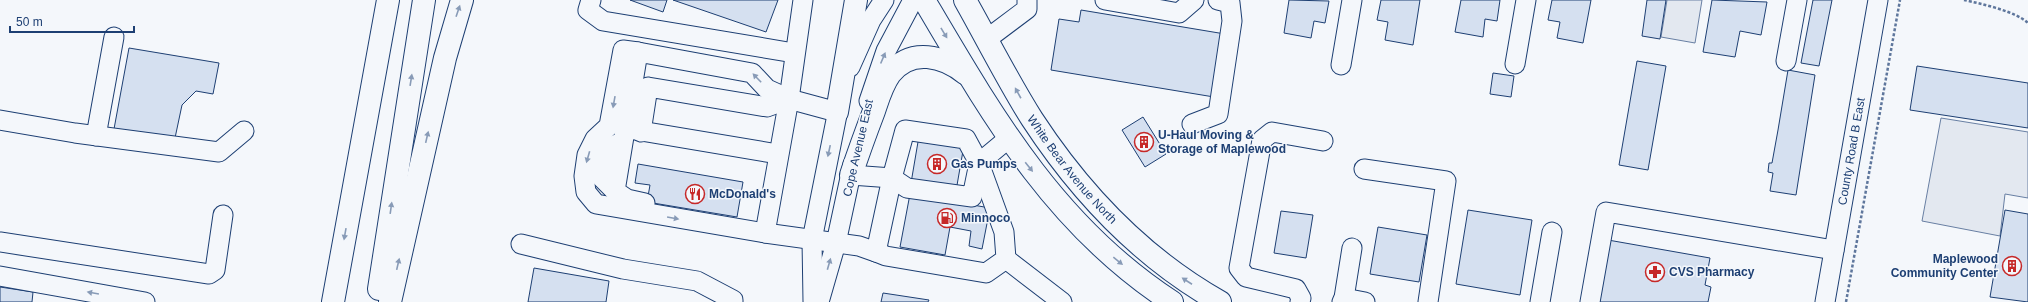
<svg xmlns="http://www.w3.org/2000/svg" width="2028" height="302" font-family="Helvetica,sans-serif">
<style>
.parking{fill:#e3e8f0;stroke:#687fa3}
.building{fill:#d5e0f0;stroke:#1d3f73}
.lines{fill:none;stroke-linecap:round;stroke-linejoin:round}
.minor-casing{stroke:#1d3f73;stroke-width:21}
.major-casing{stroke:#1d3f73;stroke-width:24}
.highway-casing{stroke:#1d3f73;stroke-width:24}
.path{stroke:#5e769c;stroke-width:2.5;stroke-dasharray:3 2;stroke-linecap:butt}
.minor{stroke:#f4f7fb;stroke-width:19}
.major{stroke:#f4f7fb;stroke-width:22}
.highway{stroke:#f4f7fb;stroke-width:22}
.oneway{fill:#889bb7}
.labels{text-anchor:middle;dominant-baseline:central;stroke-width:3;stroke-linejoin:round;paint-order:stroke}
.poi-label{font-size:12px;font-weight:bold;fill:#1d3f73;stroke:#f4f7fb;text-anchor:start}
.street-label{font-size:12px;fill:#1d3f73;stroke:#f4f7fb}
</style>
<rect width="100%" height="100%" fill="#f4f7fb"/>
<!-- parking -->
<g class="parking">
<polygon points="1667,0 1702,0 1695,43 1661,37"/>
<polygon points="1941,118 2028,132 2028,198 2005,194 2000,236 1922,221"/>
</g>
<!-- building -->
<g class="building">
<polygon points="630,0 667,0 663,12"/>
<polygon points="673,0 778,0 766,32"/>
<polygon points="1289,0 1329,1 1325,23 1314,21 1311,38 1284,33"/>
<polygon points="1381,0 1420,0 1413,45 1385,40 1388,22 1377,20"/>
<polygon points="1461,0 1500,0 1497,21 1485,19 1483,37 1455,32"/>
<polygon points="1552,0 1591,0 1583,43 1557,38 1560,22 1548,20"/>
<polygon points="1647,0 1666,0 1660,39 1642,36"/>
<polygon points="1712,0 1767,2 1761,35 1740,31 1735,57 1703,52"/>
<polygon points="1813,0 1832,0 1819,66 1801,63"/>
<polygon points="1081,10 1225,34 1214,97 1051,70 1059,19 1079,22"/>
<polygon points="129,48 219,63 213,94 196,91 182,105 175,138 114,129"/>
<polygon points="1637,61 1666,66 1648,170 1619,165"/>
<polygon points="1917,66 2028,83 2028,128 1910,110"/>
<polygon points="1788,70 1815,75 1796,195 1770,191 1773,173 1768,172 1769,163 1772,163 1778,130"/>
<polygon points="1493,73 1514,76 1511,97 1490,94"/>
<polygon points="1143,117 1166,154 1145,167 1122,130"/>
<polygon points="919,136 964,145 956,191 911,183"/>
<polygon points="638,164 743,182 737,217 647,202 650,185 635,183"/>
<polygon points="910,194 990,208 982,249 969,246 971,231 950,227 945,255 900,247"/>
<polygon points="1468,210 1532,220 1520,295 1456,284"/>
<polygon points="2005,210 2028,214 2028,302 1990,297"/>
<polygon points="1281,211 1313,215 1306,258 1274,253"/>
<polygon points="1378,227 1427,235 1419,282 1370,274"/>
<polygon points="1608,240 1710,258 1705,285 1711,287 1708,302 1596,302"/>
<polygon points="534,268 609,281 606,302 528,302"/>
<polygon points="0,287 33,292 32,302 0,302"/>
<polygon points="883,293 929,300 928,302 881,302"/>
</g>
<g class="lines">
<defs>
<g id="minor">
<polyline points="591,0 588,10 603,21 794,53"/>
<polyline points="1105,0 1179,13 1194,0"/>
<polyline points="987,39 1027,9 1027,0"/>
<polyline points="638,52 623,50 609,126 595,139 587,155 584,176 586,192 596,204 765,233"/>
<polyline points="1786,61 1797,0"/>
<polyline points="1515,64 1526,0"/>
<polyline points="1341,65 1352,0"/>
<polyline points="850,67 871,20 884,0"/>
<polyline points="789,99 803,0"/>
<polyline points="869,101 886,51 913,0"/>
<polyline points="837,112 789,99 765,233 859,246 876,252 892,178 907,188 972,197 979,163 1009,138"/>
<polyline points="0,120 75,133 219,152 244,131"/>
<polyline points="1192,124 1218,114 1232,21 1230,3 1218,0"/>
<polyline points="629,129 778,154"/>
<polyline points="641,132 648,87 767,107 789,99"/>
<polyline points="96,136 114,37"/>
<polyline points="1364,169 1446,181 1428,302"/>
<polyline points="851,175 892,178 905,130 966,139 979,163 1004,232 1006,259 986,273 886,256 876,252"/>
<path d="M 615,191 L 601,177 C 601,157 601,149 622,142"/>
<polyline points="645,203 627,199 615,191 638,52 752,73 767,89 789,99"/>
<polyline points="0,242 209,274 215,270 223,215"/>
<polyline points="521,244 623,269 697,281 733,300 733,302"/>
<polyline points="1006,259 1062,302"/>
<polyline points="0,276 145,302"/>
<polyline points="1344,298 1352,248"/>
<polyline points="813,301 812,240 840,100"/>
<polyline points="819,302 836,243 853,164"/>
<polyline points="1300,302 1301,298 1296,289 1246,277 1239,268 1262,140 1272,132 1323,141"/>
<polyline points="1342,302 1344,298 1365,302"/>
<polyline points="1540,302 1552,232"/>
<polyline points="1590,302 1606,212 1834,250"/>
<path id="s1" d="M 1825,302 L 1878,0"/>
</g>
<g id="major">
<path d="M 924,0 C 993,117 1055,226 1172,302"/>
<path id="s2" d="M 965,0 C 987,39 1008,81 1032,119 C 1081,194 1142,258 1220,302"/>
<polyline points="837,112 856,0"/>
<path d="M 851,175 C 858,154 866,132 874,111 C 878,99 882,85 890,74 C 911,47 944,56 966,74"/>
</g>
<g id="highway">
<polyline points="379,289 424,0"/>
<polyline points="333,302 388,0"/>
<polyline points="390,302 445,58 462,0"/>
</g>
</defs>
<!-- minor casing -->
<use href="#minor" class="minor-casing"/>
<!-- major casing -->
<use href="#major" class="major-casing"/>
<!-- highway casing -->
<use href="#highway" class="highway-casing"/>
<!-- path -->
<g class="path">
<path d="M 1964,0 C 1982,4 2015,11 2028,23"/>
<polyline points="1846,302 1900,0"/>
</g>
<!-- minor -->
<use href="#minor" class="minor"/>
<!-- major -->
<use href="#major" class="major"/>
<!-- highway -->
<use href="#highway" class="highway"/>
</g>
<!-- one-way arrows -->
<defs><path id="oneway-solid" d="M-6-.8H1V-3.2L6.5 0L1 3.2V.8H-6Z"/></defs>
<g class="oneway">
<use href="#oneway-solid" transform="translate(458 11) rotate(-71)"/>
<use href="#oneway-solid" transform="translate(944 33) rotate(59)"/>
<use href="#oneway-solid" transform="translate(883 58) rotate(-67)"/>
<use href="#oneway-solid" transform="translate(757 78) rotate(-134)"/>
<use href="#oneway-solid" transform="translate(411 80) rotate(-81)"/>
<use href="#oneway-solid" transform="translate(1018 93) rotate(-119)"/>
<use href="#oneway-solid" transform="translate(614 102) rotate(100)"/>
<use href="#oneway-solid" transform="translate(427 137) rotate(-77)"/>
<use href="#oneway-solid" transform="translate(829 151) rotate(102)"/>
<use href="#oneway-solid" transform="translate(588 157) rotate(106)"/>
<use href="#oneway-solid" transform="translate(1029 167) rotate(51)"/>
<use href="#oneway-solid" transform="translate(391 208) rotate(-82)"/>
<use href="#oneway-solid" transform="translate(673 218) rotate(10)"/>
<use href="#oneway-solid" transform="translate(345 234) rotate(100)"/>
<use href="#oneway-solid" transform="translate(1118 261) rotate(39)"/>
<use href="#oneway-solid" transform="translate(398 264) rotate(-77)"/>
<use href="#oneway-solid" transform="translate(829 264) rotate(-74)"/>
<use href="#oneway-solid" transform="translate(1187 281) rotate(-147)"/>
<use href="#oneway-solid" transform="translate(93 293) rotate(-170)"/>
</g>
<!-- icons -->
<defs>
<symbol id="building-ring" viewBox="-11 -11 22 22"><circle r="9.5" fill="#f4f7fb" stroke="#c62828" stroke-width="1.5"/><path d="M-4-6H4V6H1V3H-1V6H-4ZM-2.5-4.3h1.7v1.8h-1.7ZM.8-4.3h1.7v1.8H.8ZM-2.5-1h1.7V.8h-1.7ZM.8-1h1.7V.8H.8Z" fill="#c62828"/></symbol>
<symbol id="restaurant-ring" viewBox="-11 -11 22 22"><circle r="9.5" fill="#f4f7fb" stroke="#c62828" stroke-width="1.5"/><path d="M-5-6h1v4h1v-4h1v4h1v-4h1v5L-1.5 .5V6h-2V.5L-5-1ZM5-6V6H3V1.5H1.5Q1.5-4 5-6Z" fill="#c62828"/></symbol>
<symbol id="fuel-ring" viewBox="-11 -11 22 22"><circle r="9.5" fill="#f4f7fb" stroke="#c62828" stroke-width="1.5"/><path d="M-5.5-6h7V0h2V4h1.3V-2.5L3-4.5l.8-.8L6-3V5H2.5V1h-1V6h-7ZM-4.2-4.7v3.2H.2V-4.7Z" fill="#c62828"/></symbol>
<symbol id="pharmacy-ring" viewBox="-11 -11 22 22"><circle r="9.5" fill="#f4f7fb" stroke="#c62828" stroke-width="1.5"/><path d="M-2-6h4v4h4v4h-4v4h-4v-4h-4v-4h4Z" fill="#c62828"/></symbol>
</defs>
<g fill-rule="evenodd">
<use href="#building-ring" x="1133" y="131" width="22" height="22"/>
<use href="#building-ring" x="926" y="153" width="22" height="22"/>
<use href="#restaurant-ring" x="684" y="183" width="22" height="22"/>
<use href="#fuel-ring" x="936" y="207" width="22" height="22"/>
<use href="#building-ring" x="2001" y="255" width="22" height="22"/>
<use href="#pharmacy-ring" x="1644" y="261" width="22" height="22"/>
</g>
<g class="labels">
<!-- poi labels -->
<g class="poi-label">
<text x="1158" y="135">U-Haul Moving &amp;<tspan x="1158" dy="14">Storage of Maplewood</tspan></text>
<text x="951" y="164">Gas Pumps</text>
<text x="709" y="194">McDonald's</text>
<text x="961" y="218">Minnoco</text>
<text x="1998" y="259" text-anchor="end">Maplewood<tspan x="1998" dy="14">Community Center</tspan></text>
<text x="1669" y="272">CVS Pharmacy</text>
</g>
<!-- street labels -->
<g class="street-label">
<text transform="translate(858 148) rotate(-77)">Cope Avenue East</text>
<text stroke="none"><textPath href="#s1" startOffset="153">County Road B East</textPath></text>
<text stroke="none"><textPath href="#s2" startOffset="201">White Bear Avenue North</textPath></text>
</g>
</g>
<!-- scale -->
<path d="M10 26v6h124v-6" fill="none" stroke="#1d3f73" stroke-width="2"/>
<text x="16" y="26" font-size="12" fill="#1d3f73" stroke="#f4f7fb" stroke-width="3" paint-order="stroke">50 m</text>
</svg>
